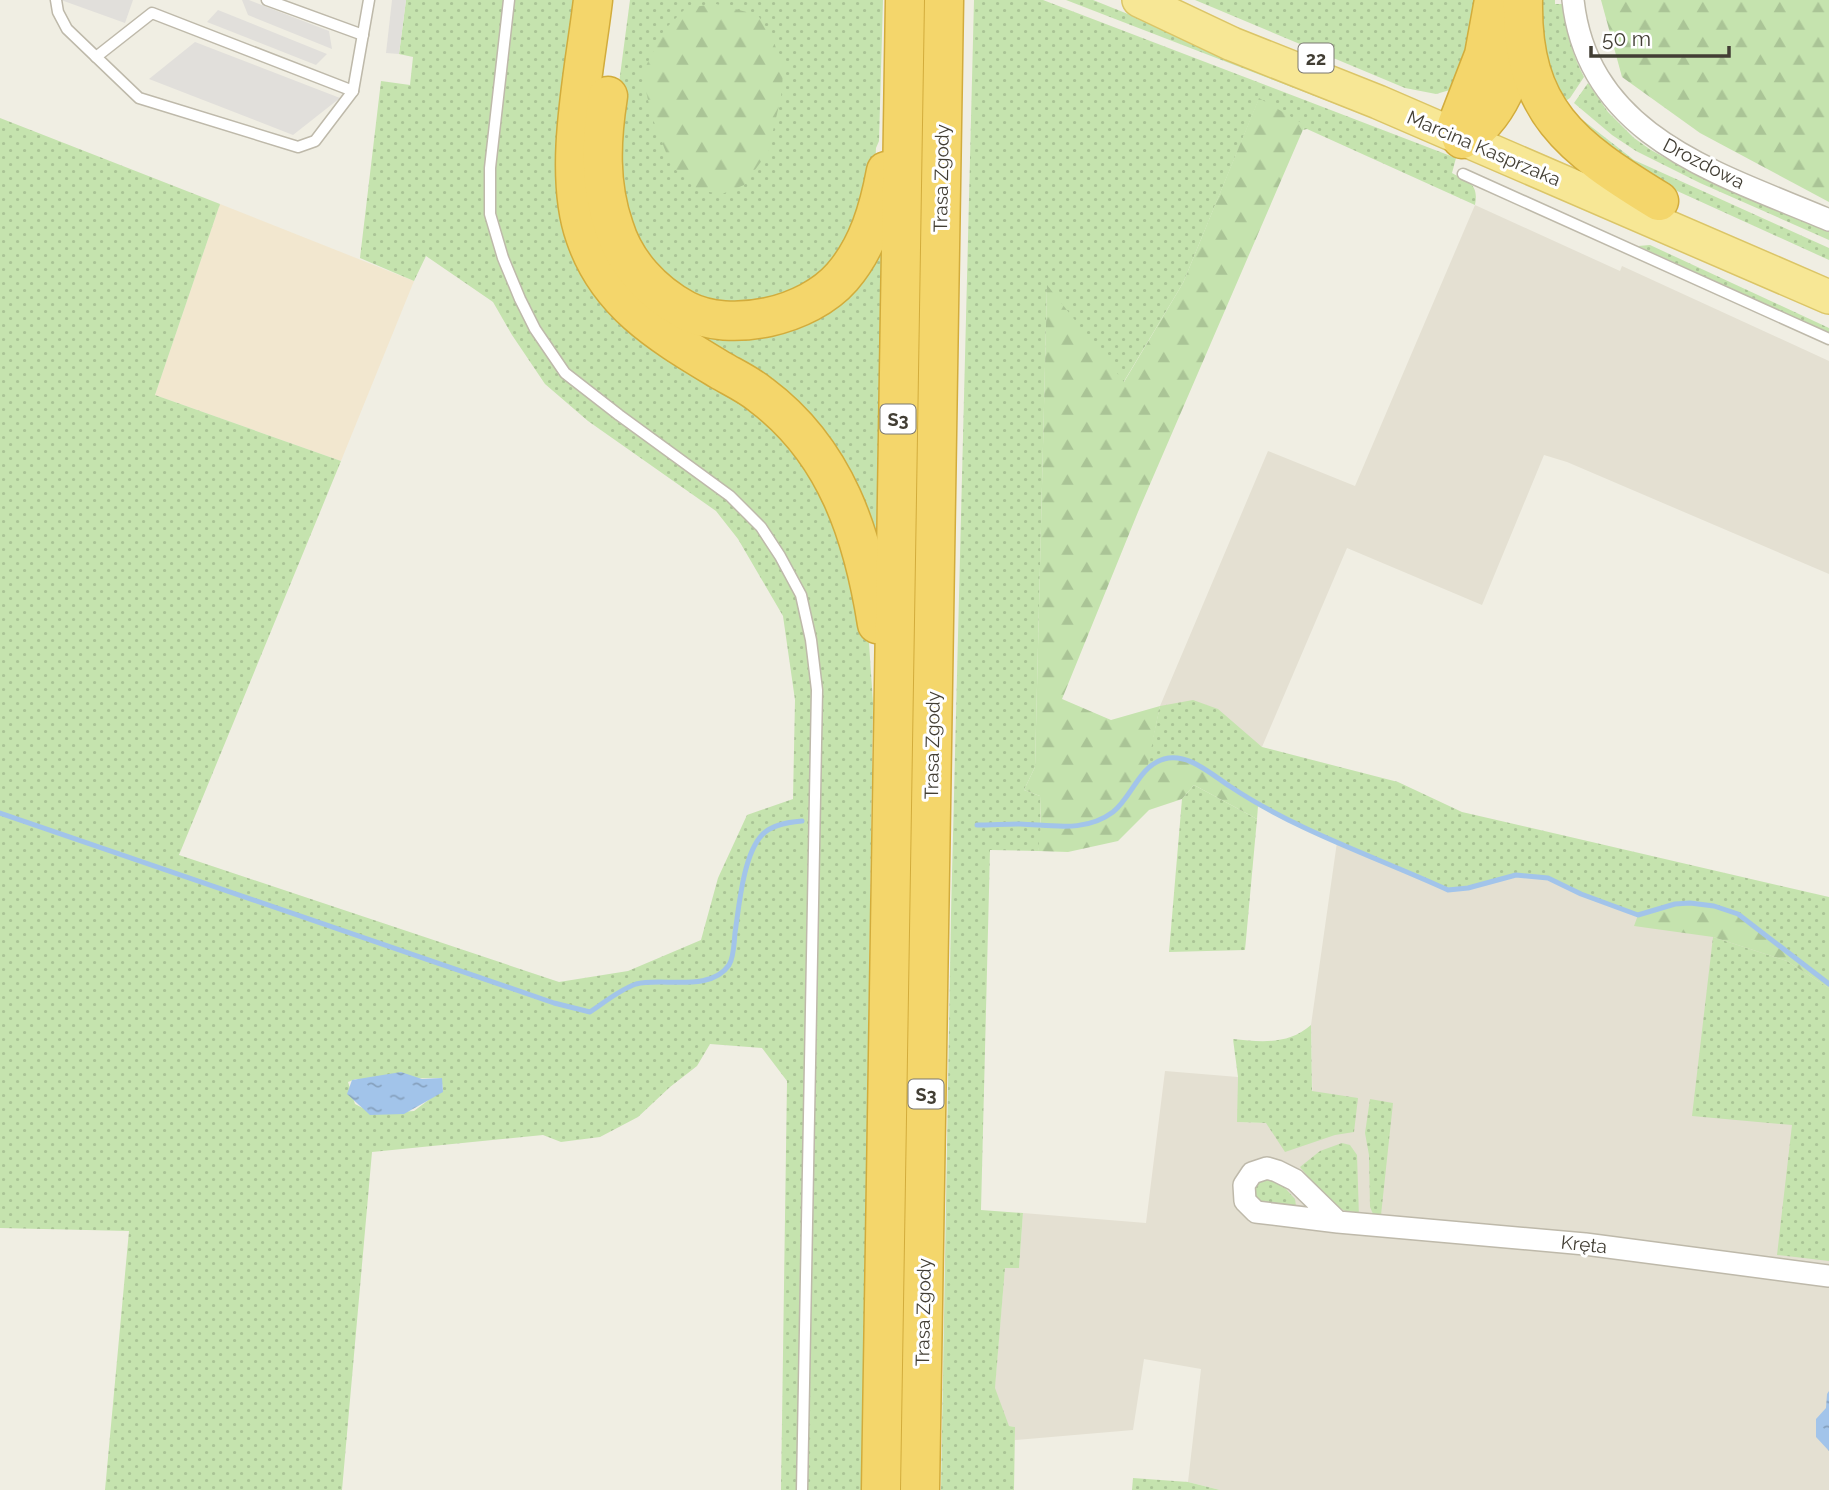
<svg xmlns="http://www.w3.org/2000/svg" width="1829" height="1490" font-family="Raleway,sans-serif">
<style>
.residential{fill:#e4e0d2}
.commercial{fill:#f2e7cf}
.grass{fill:url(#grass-dots);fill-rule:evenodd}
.forest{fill:url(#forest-firs)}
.parking{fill:#e1dfdb}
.water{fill:url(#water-ripples)}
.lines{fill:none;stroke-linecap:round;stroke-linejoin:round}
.stream{stroke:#a2c4ea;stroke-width:5}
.service-casing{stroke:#beb9aa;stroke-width:13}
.minor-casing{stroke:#beb9aa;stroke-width:24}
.primary-casing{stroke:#dbc567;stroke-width:36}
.motorway-casing{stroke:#d2ac3c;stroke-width:41}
.service{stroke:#fff;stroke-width:10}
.minor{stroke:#fff;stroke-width:21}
.primary{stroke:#f7e795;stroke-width:33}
.motorway{stroke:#f4d66b;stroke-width:38}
.labels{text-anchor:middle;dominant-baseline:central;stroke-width:6;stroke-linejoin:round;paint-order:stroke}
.shield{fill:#fff;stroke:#7b7871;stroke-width:2}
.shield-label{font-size:18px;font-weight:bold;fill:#423e34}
.street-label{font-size:19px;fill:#423e34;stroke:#fff}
</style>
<defs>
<pattern id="grass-dots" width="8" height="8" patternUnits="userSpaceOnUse" patternTransform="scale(1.75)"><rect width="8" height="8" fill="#c5e3ae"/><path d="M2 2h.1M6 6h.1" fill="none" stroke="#aac496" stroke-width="1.8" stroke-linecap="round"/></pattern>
<pattern id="forest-firs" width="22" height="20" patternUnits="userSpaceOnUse" patternTransform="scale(1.75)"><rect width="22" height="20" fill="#c5e3ae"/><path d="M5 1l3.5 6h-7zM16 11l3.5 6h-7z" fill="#aac496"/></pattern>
<pattern id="water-ripples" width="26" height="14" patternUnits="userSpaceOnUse" patternTransform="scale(1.75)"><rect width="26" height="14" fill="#a2c4ea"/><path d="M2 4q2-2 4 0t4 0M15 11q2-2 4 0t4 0" fill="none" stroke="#86a1be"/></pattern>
</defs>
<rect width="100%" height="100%" fill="#f0eee3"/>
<!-- residential -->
<g class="residential">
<polygon points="1475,205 1620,271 1622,266 1829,361 1829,574 1567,462 1544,455 1482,605 1347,548 1262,747 1160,706 1268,451 1355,486"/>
<polygon points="1337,842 1448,890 1468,888 1516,875 1548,878 1581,894 1675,904 1738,914 1829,984 1829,1490 1220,1490 1188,1482 1201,1369 1144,1359 1133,1430 1015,1440 1015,1427 1009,1426 994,1397 1005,1267 1019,1267 1023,1213 1146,1223 1165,1071 1238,1077 1238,1122 1313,1125 1311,1025"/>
</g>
<!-- commercial -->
<polygon class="commercial" points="220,204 414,281 341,461 155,395"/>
<!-- grass -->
<g class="grass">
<path d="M 406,0 L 585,0 L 565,189 L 819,476 L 867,613 L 873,703 L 862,1490 L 781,1490 L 787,1081 L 762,1048 L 710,1044 L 697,1066 L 670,1087 L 638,1117 L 600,1137 L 561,1142 L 543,1135 L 372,1152 L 342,1490 L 105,1490 L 129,1231 L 0,1228 L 0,118 L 220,204 L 155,395 L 341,461 L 179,855 L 559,982 L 628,971 L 701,940 L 718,878 L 747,815 L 793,799 L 795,700 L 783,616 L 738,539 L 716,511 L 588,421 L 545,384 L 512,335 L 493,302 L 426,256 L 414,281 L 360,258 L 381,81 L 410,85 L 413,57 L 399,54 ZM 441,1078 L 443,1089 L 414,1111 L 374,1114 L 355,1104 L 348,1082 L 356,1079 Z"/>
<path d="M 599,0 L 611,0 C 607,39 603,77 599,116 C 596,148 590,180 598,211 C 604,229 610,249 620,265 C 666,333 757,354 825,305 C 848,288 863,262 877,238 L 882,237 L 877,542 L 872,541 L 841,461 L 767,384 L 696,343 L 664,322 L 635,297 L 610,264 L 598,237 L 589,207 L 585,173 L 585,133 Z"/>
<polygon points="630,0 883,0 879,141 876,148 875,171 839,263 791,302 701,302 650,264 616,187 614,121"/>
<path d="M 974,0 L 1043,0 L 1456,158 L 1452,173 C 1469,182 1479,184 1475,205 L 1307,129 L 1303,130 L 1304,126 L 1259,99 L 1183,283 L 1123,383 L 1047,286 L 1035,767 L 1024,790 L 1040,796 L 1041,840 L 1038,851 L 990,850 L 981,1210 L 1023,1213 L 1019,1268 L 1005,1268 L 995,1388 L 1009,1426 L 1015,1427 L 1014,1490 L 941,1490 L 951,914 Z"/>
<polygon points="1066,0 1093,0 1497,162 1496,166"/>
<polygon points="1195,0 1479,0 1465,75 1450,90 1436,94 1405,88"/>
<path d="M 1533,0 L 1555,0 L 1555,4 L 1562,4 C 1566,29 1572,54 1584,77 L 1570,98 L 1558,106 Z"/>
<polygon points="1588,83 1608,112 1634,138 1651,150 1676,164 1829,231 1829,240 1700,183 1636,151 1612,135 1574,103"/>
<polygon points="1575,114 1634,160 1829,248 1829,260 1631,170 1615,161"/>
<polygon points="1650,245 1829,328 1829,333 1638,246"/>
<polygon points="1193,700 1218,709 1262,747 1398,782 1462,812 1829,897 1829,984 1738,914 1714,906 1675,904 1638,915 1581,894 1548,878 1516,875 1468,888 1448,890 1258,806 1191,761 1176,757 1162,759 1146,769 1160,706"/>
<polygon points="1194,785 1257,819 1245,950 1169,952 1182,799"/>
<polygon points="1713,937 1787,961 1829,988 1829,1261 1777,1255 1792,1125 1692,1116"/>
<path d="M 1311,1025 L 1312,1091 L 1358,1098 L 1354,1132 L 1335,1135 L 1285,1152 L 1266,1123 L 1237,1122 L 1238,1077 L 1233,1039 C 1261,1042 1288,1045 1311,1025 Z"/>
<polygon points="1370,1099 1393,1103 1381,1215 1373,1214 1370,1207 1369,1155 1365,1133"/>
<polygon points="1342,1143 1350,1145 1357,1155 1359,1217 1330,1204 1300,1167 1320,1151"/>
<polygon points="1259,1176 1278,1180 1295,1199 1296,1206 1294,1208 1256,1202 1251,1185"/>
<polygon points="1133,1478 1188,1482 1220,1490 1132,1490"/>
</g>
<!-- forest -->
<g class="forest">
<polygon points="1601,0 1829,0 1829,202 1700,133 1622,77"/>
<polygon points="716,4 758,15 784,62 781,97 768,152 744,185 722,194 697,190 671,165 652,117 642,74 664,30 686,8"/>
<path d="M 1259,98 L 1305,125 L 1138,512 L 1062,699 L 1111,720 L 1160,706 L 1147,769 C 1156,763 1165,756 1177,758 C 1198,760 1239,793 1258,806 L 1257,819 L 1194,785 L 1182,799 L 1149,810 L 1118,841 L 1068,852 L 1038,851 L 1041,825 L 1040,796 L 1024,790 L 1035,767 L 1047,285 L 1124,382 L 1183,283 Z"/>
<polygon points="1690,903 1714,906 1738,914 1829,984 1829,988 1787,961 1713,937 1634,926 1638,915 1675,904"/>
</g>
<!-- parking -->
<g class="parking">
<polygon points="61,0 133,0 125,23"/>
<polygon points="242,0 249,0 329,31 332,49 248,15"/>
<polygon points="392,0 406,0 399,54 386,53"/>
<polygon points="218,10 327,54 316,65 207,22"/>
<polygon points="195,42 340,98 293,135 149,79"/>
</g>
<!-- water -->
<g class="water">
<polygon points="401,1072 422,1079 442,1078 443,1092 404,1114 370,1115 347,1094 352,1080"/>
<polygon points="1829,1391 1829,1451 1816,1437 1816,1419 1826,1408 1827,1394"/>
</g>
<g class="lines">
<!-- stream -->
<g class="stream">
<path d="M 0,813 L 554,1003 L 590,1012 C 605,1002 619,990 636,984 C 662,977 710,993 729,965 C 734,957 734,943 735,933 C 739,907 743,855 762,835 C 771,825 789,822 802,821"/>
<path d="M 977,825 C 991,825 1006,824 1020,824 C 1052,825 1085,833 1113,812 C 1132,797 1139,766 1164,759 C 1188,752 1212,775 1231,787 C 1297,831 1376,857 1448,890 L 1468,888 L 1516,875 L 1548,878 L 1581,894 L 1638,915 L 1675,904 L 1690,903 L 1714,906 L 1738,914 L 1829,984"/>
</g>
<defs>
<g id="service">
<polyline points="56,0 58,12 67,29 139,98 298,147 315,141 353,91 369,0"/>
<polyline points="267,0 363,35"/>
<polyline points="509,0 490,168 490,214 503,258 520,299 535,329 565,373 619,415 730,496 761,527 780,556 801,595 811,640 817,690 802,1490"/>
<polyline points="96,57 152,13 353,91"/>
<polyline points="1463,174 1829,339"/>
</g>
<g id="minor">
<path d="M 1573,0 C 1588,138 1721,174 1829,220"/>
<polyline points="1338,1222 1256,1212 1245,1201 1244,1185 1252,1173 1267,1168 1277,1171 1295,1180 1338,1222 1585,1244 1829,1276"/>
</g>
<polyline id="primary" points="1139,0 1232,44 1378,102 1829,297"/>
<g id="motorway">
<path d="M 593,0 C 585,69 562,171 585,236 C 608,304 662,335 720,370 C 734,378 749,385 761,395 C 836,451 863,535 877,624"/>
<path d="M 1494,0 L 1484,55 L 1457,125 L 1462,139 C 1500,118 1513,72 1523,32"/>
<path d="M 1523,0 C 1521,111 1571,147 1659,201"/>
<path d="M 608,96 C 601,140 599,184 614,227 C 625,263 652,292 685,310 C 731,334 808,316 842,277 C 868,247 879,209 886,171"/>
<polyline points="881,1490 905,0"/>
<polyline points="920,1490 944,0"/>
</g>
</defs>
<!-- service casing -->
<use href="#service" class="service-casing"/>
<!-- minor casing -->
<use href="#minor" class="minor-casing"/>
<!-- primary casing -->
<use href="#primary" class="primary-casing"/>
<!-- motorway casing -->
<use href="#motorway" class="motorway-casing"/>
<!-- service -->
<use href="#service" class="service"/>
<!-- minor -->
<use href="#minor" class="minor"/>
<!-- primary -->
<use href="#primary" class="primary"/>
<!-- motorway -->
<use href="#motorway" class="motorway"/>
</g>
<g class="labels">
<!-- shield labels -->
<g class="shield">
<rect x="1298.5" y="43.5" width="35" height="29" rx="5"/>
<rect x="880.5" y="404.5" width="35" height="29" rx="5"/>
<rect x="908.5" y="1079.5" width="35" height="29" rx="5"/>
</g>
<g class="shield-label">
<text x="1316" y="58">22</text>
<text x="898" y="419">S3</text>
<text x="926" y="1094">S3</text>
</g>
<!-- street labels -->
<g class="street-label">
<text transform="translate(1484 148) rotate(23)">Marcina Kasprzaka</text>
<text transform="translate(1704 163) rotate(27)">Drozdowa</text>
<text transform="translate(941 178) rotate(-89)">Trasa Zgody</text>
<text transform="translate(932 745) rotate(-89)">Trasa Zgody</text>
<text transform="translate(1584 1244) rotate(6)">Kręta</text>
<text transform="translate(923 1312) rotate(-89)">Trasa Zgody</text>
</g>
</g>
<!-- scale -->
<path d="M1591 46v10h138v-10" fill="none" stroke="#423e34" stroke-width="3.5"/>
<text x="1602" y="46" font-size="21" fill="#423e34" stroke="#ffffff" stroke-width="5" paint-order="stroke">50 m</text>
</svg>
